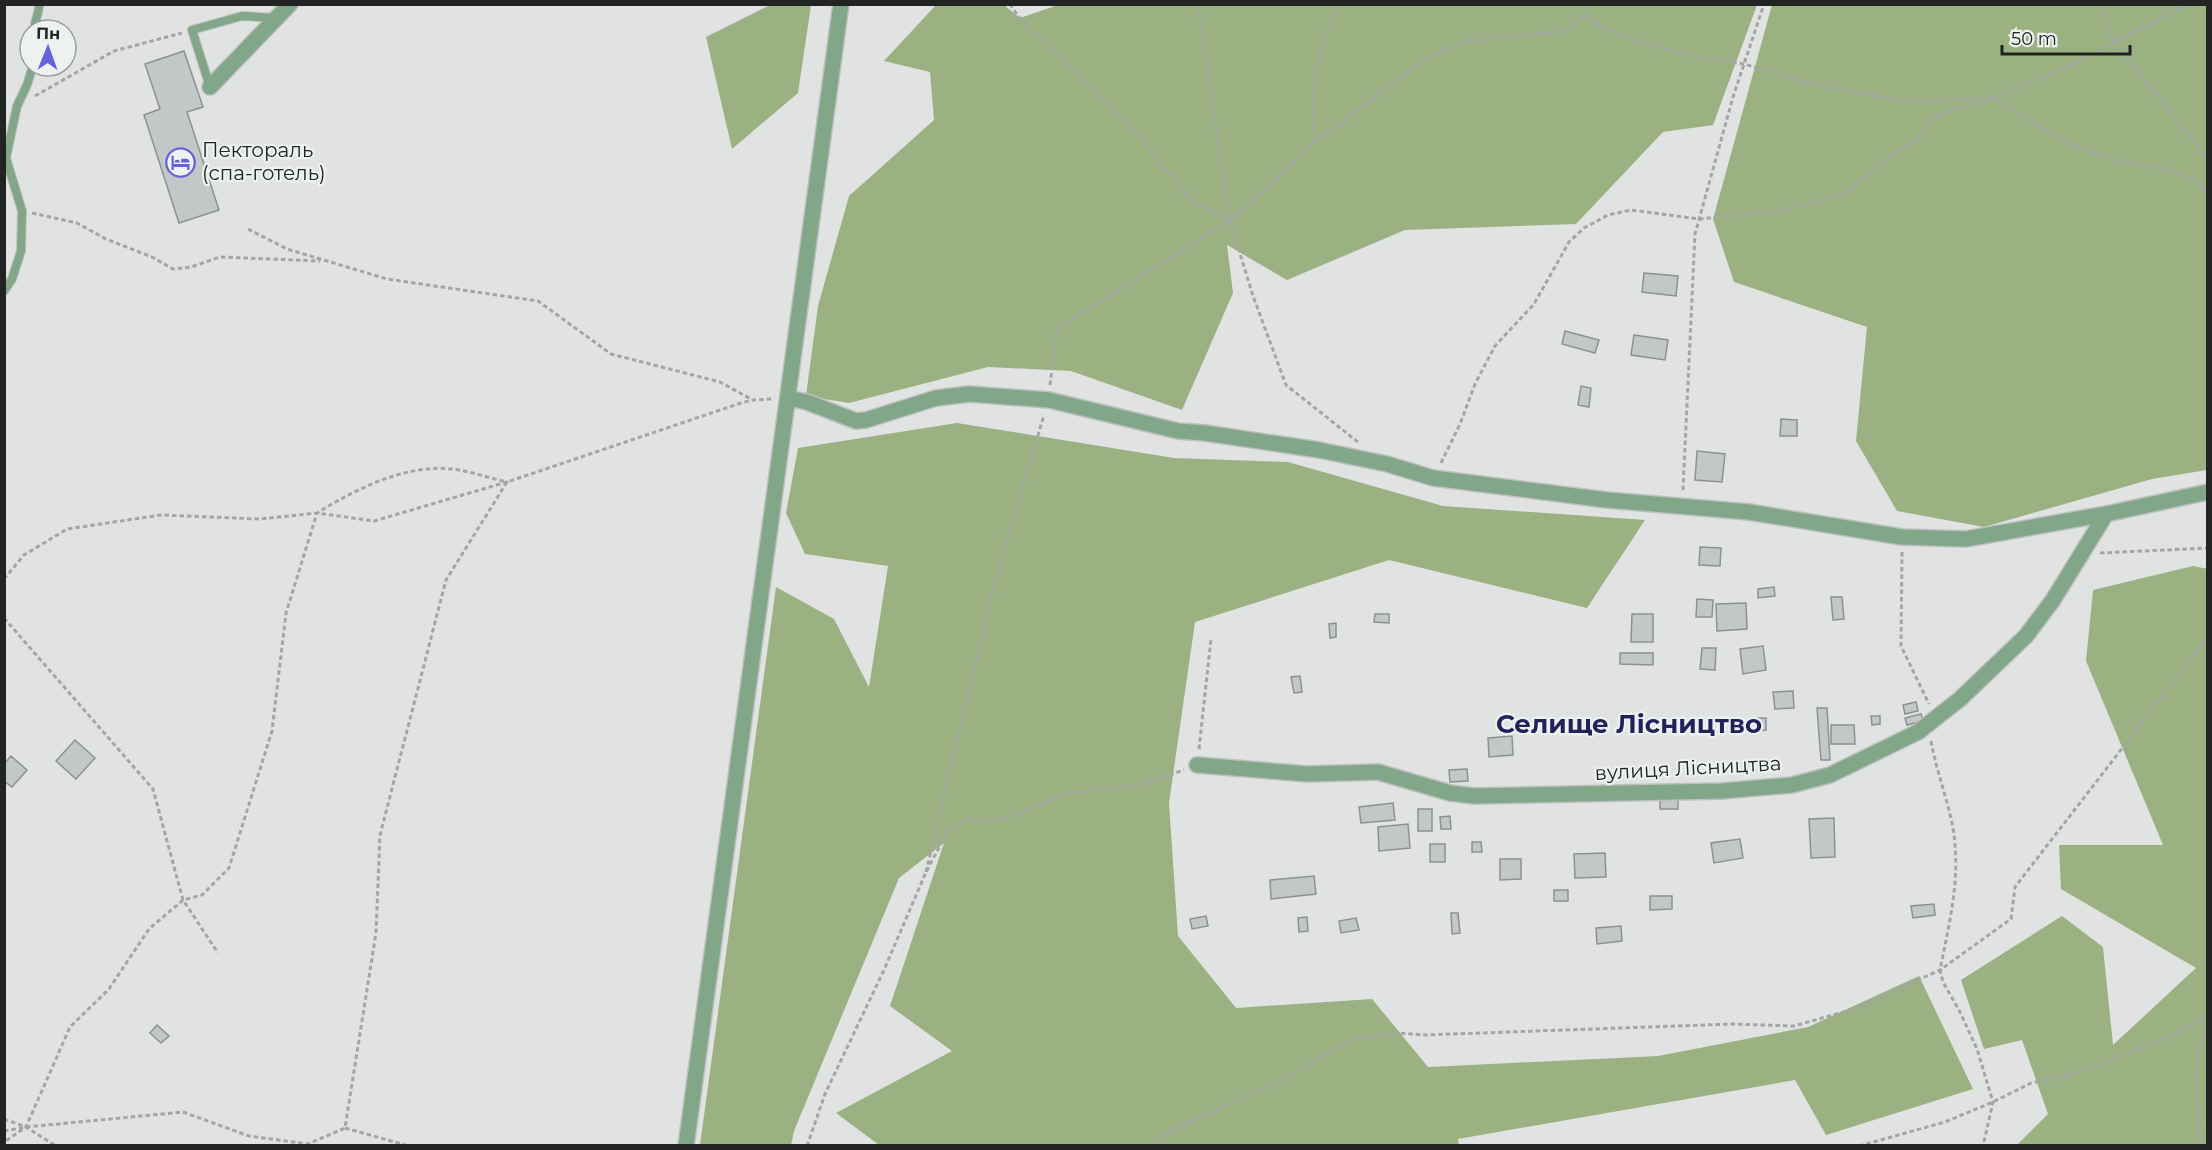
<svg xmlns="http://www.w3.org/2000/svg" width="2212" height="1150" font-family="Montserrat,sans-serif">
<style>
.forest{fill:#9bb182}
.building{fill:#c3c7c7;stroke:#8d9191;stroke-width:1.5}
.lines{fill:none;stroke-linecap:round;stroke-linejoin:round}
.service-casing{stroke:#bec0c0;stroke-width:10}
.minor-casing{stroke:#bec0c0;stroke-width:18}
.path{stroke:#a3a6a5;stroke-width:3;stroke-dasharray:4.5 3;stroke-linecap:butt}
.service{stroke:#82a688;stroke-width:8}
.minor{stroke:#82a688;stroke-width:15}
.labels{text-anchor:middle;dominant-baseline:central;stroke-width:4.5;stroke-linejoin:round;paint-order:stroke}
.poi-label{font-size:20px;fill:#222323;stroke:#edf1ef;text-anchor:start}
.street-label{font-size:20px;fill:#222323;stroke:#edf1ef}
.district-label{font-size:26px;font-weight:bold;fill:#23215a;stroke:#edf1ef}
</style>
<rect width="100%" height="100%" fill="#e0e3e2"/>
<!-- forest -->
<g class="forest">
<polygon points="1061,4 1757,5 1713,125 1663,132 1576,224 1405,230 1287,280 1227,245 1233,293 1182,410 1071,371 988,367 849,403 806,396 818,306 849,196 934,120 930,72 884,61 936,5 1004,5 1020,18"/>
<polygon points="770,5 811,5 798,93 732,149 706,37"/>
<polygon points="1772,5 2207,5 2207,470 2152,479 1984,527 1897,511 1856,441 1867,327 1734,282 1713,219"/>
<polygon points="957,423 1174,458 1288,462 1443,506 1645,520 1587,608 1389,560 1195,622 1169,803 1178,936 1236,1008 1372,999 1428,1067 1658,1056 1808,1027 1919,976 1973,1089 1826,1135 1795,1080 1458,1139 1459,1145 879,1145 836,1113 952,1051 890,1006 944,843 899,878 794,1131 791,1145 700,1145 776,587 834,619 869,687 888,566 805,554 786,513 798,448"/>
<polygon points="2193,566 2208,569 2207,1145 2017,1145 2048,1114 2022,1040 1984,1049 1961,980 2062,916 2103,947 2113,1045 2196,968 2061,889 2059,845 2163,845 2086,661 2093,590"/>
</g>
<!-- building -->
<g class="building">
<polygon points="184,51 203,107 187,112 219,210 179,223 144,115 160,109 145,64"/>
<polygon points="1644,273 1678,276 1676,296 1642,292"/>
<polygon points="1565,331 1599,340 1595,353 1562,344"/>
<polygon points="1634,335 1668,340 1665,360 1631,355"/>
<polygon points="1581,386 1591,388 1589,407 1578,405"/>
<polygon points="1781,419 1797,420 1797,436 1780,436"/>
<polygon points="1697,451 1725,454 1722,482 1695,480"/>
<polygon points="1700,547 1721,548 1720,566 1699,565"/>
<polygon points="1774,587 1775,596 1758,598 1758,589"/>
<polygon points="1831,597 1842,597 1844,619 1833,620"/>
<polygon points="1697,599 1713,600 1712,617 1696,617"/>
<polygon points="1746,603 1747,629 1717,631 1716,604"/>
<polygon points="1375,614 1389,614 1389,623 1374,622"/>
<polygon points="1632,614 1653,614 1653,642 1631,642"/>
<polygon points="1336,623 1336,637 1330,638 1329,624"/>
<polygon points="1763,646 1766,670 1743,674 1740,649"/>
<polygon points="1702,648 1716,648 1715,670 1700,669"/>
<polygon points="1620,653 1653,653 1653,665 1620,664"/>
<polygon points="1300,676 1302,692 1294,693 1291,677"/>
<polygon points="1793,691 1794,708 1775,709 1773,692"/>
<polygon points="1916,702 1918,711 1905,714 1903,705"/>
<polygon points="1817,708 1827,708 1830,760 1821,760"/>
<polygon points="1921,714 1923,721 1907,725 1905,718"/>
<polygon points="1871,716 1880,716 1880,724 1872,725"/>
<polygon points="1756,718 1766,718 1766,730 1756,731"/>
<polygon points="1831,725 1854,725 1855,744 1831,744"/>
<polygon points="1512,736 1513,755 1489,757 1488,738"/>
<polygon points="75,740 95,758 76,779 56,761"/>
<polygon points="11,756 27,770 12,787 4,781 4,764"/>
<polygon points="1467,769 1468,781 1450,782 1449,770"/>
<rect x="1660" y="798" width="18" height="11"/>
<polygon points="1393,803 1395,820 1361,823 1359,807"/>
<rect x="1418" y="809" width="14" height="22"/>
<polygon points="1450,816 1451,829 1441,829 1440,817"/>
<polygon points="1834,818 1835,857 1811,858 1809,819"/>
<polygon points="1408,824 1410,848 1379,851 1378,827"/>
<polygon points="1740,839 1743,858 1714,863 1711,843"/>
<polygon points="1472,842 1481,842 1482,852 1472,852"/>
<rect x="1430" y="844" width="15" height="18"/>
<polygon points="1605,853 1606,877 1575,878 1574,854"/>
<polygon points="1500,859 1521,859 1521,879 1500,880"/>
<polygon points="1314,876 1316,894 1271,899 1270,880"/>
<rect x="1554" y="890" width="14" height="11"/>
<polygon points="1650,896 1672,896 1672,909 1650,910"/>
<polygon points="1934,904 1935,915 1913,918 1911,906"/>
<polygon points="1451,913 1458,913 1460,933 1452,934"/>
<polygon points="1206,916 1208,926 1192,929 1190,919"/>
<polygon points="1307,917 1308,931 1299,932 1298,918"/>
<polygon points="1356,918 1359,930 1341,933 1339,921"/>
<polygon points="1621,926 1622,941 1597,944 1596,928"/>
<polygon points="157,1025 169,1036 161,1043 150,1033"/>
</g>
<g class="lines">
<defs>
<g id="service">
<path d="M 35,30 C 33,21 40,14 39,4"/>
<polyline points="210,87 192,30 242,16 275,18"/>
<polyline points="4,291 12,279 21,251 22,211 6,158 17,106 27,85 33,66"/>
</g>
<g id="minor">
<polyline points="210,87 290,4"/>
<polyline points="788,398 807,402 856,421 866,420 936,398 969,394 1049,400 1178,431 1205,433 1319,450 1387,464 1433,478 1607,500 1749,512 1902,537 1966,539 2106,514 2208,492"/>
<polyline points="1197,765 1308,774 1378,772 1450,793 1474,796 1722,791 1792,785 1830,775 1918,732 1960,699 2026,636 2053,600 2106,514"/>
<polyline points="686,1146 841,4"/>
</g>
</defs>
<!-- service casing -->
<use href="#service" class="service-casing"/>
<!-- minor casing -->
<use href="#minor" class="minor-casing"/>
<!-- path -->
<g class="path">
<polyline points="1010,4 1018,16 1143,140 1184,192 1197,204 1229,220"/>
<polyline points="1198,4 1230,221 1253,296 1286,385 1358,442"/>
<polyline points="2100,4 2115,43 2208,159"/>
<polyline points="1583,16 1614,33 1642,43 1696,57 1744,64 1805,82 1909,102 1985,98"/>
<polyline points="35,96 114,51 182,33"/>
<polyline points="1992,98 2070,144 2115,161 2168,169 2196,181 2208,194"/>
<path d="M 1314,143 C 1312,92 1314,48 1342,4"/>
<polyline points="32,213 77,223 106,239 152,257 173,269 191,267 220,257 320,261"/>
<polyline points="248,229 287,249 387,279 538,301 611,354 720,382 751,399"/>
<polyline points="1050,385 1057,329 1230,221 1314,143 1425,59 1466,41 1564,31 1583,16 1588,4"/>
<polyline points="1441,463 1460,424 1475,384 1495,346 1534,304 1569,242 1584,228 1608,215 1631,210 1699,219 1783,210 1846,194 1874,168 1919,138 1932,117 1992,98 2070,66 2187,4"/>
<polyline points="1683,490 1695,234 1733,97 1764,4"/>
<polyline points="1902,552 1901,646 1929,704"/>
<polyline points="2100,553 2208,548"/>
<path d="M 4,579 L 24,555 L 67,529 L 161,515 L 260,519 L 317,513 L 374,521 L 507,482 C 489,478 470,471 452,469 C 405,464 356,489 317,513 L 286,613 L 272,731 L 229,868 L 202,895 L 183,900 L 149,929 L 109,989 L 70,1027 L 26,1127 L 4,1142"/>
<polyline points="4,618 153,789 183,900 218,953"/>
<path d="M 1931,741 C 1936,769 1946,795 1952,823 C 1962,874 1950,920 1940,970 L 1943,982 L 1960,1012 L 1977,1049 L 1993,1102 L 1983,1146"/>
<polyline points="1199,749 1211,639"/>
<polyline points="926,872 995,581 1044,415"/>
<polyline points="4,1119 26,1127 56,1146"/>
<polyline points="345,1128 409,1146"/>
<polyline points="4,1131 26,1127 183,1112 249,1136 308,1144 345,1128 376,933 380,835 446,580 507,482 741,403 753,400 772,399"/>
<polyline points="807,1146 825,1094 884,970 926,872 948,831 967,819 1001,820 1069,793 1144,784 1184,770"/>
<polyline points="1151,1146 1168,1132 1292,1075 1353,1039 1398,1033 1425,1035 1732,1024 1794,1026 1854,1009 1940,970 2011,919 2015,887 2208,637"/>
<polyline points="1859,1146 1945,1122 1993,1102 2031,1083 2067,1076 2159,1042 2208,1017"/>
<polyline points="2200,1146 2196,1077 2199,1045 2208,1029"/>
</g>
<!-- service -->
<use href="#service" class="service"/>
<!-- minor -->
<use href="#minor" class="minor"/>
</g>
<!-- icons -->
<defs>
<symbol id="hotel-ring" viewBox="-11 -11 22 22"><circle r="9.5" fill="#edf1ef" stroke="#6562db" stroke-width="1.5"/><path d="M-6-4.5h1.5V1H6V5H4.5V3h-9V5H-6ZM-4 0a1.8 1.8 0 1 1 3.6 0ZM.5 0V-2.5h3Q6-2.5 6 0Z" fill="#6562db"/></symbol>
</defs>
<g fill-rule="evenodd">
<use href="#hotel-ring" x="164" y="146" width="33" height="33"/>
</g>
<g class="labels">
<!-- poi labels -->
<g class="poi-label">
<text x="202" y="150">Пектораль<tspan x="202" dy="23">(спа-готель)</tspan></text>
</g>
<!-- street labels -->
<g class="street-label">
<text transform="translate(1688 768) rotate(-3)">вулиця Лісництва</text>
</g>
<!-- district labels -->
<g class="district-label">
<text x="1629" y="724">Селище Лісництво</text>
</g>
</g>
<!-- border -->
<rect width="2212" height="1150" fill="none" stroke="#222323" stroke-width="12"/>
<!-- north arrow -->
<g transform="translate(48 48) rotate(1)"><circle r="28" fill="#edf1ef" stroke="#9c9f9d" stroke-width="1.5"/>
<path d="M0-4.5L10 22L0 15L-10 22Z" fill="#6562db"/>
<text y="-9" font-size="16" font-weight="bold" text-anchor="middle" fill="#222323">Пн</text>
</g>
<!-- scale -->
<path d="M2002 45v9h128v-9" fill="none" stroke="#222323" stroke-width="3"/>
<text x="2011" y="45" font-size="18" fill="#222323" stroke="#edf1ef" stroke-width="4.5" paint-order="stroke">50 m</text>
</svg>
